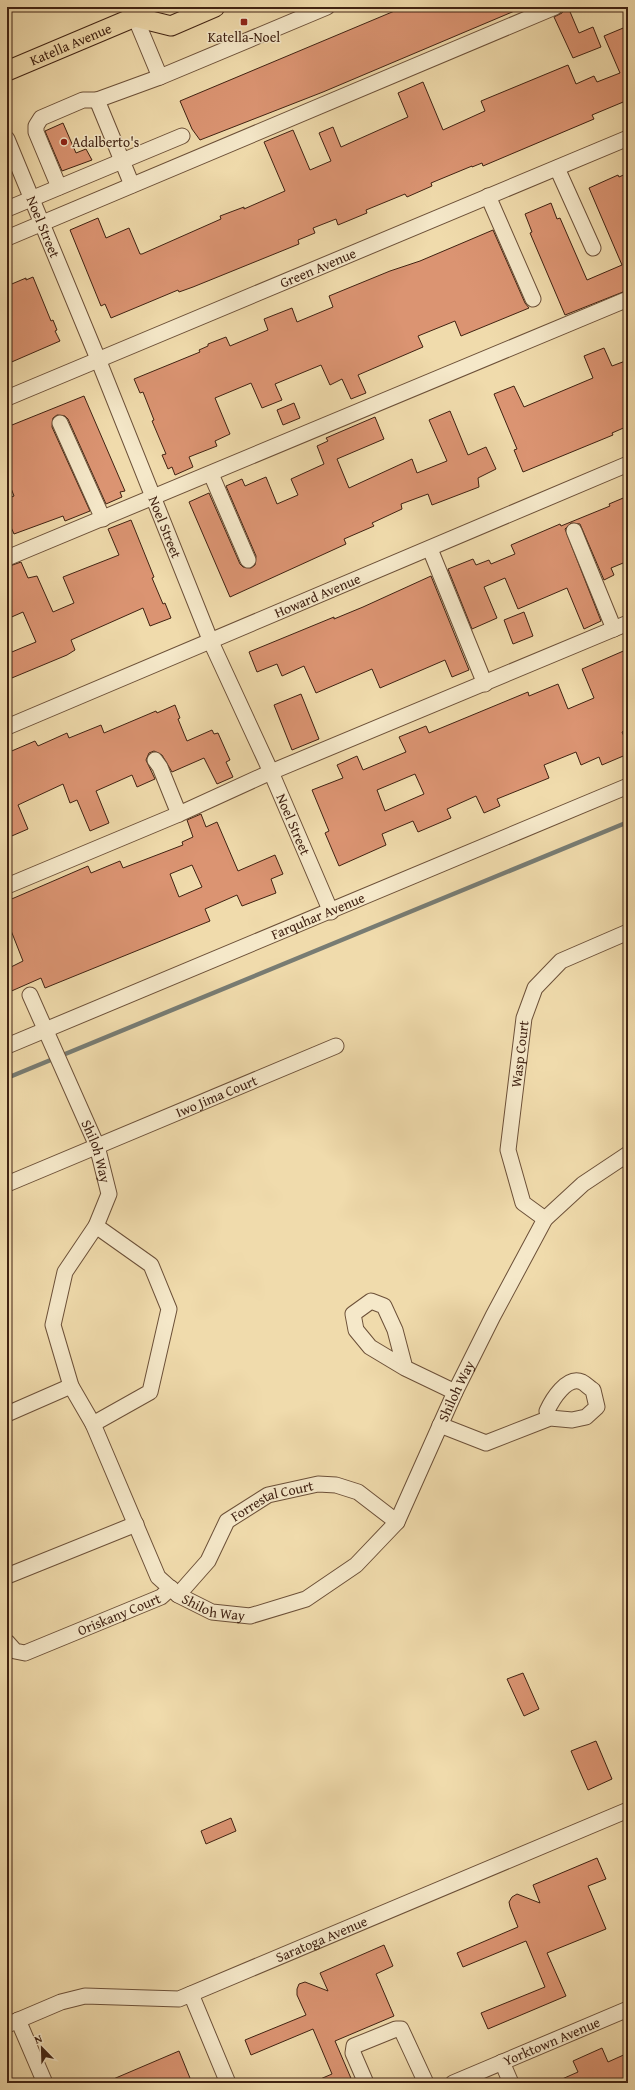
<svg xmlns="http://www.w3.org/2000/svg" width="635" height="2090" font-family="'Gentium Book Plus',serif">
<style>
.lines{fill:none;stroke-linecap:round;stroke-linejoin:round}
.stream{stroke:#787c73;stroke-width:4.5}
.building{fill:#db9472;stroke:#402212;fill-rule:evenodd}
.minor-casing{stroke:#6c5038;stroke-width:17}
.major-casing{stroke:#402212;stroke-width:21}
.minor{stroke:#f5e8c9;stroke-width:15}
.major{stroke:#f0dbac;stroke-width:19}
.poi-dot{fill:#8f2418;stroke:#f5e8c9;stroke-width:1.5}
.labels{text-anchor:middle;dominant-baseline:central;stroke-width:3;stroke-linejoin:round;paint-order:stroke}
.poi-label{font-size:14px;fill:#402212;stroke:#f5e8c9}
.street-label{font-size:14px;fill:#402212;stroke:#f5e8c9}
</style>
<rect width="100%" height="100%" fill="#f0dbac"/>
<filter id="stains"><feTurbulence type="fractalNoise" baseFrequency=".005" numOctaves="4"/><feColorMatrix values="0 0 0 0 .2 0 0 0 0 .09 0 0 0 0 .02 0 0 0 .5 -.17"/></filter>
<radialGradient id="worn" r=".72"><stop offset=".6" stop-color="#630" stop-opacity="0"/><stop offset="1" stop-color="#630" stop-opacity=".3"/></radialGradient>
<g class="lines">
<!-- stream -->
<polyline class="stream" points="7,1078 628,822"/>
</g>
<!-- building -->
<g class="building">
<polygon points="404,7 524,7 323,92 200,140 192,129 180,101"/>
<polygon points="564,7 568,7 579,33 593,27 601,47 573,58 554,17 562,13"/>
<polygon points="628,26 628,100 592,115 594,119 483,166 482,163 472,167 472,166 431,183 432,186 407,197 405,194 366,210 367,213 338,225 336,219 313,228 315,233 298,240 299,244 193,287 179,292 178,290 111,318 105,304 101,306 70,230 98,218 106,238 129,228 140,254 142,254 221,219 220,216 244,207 244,209 285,191 264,142 293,130 310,170 331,161 319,133 333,127 341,147 408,117 398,93 423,82 443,130 485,111 481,101 568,65 576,84 594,76 597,82 620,73 604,36"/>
<polygon points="63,123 76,153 86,149 92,160 62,171 45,131"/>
<polygon points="628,173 628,290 565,315 530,233 532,232 525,214 551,203 557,219 560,218 587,280 622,265 589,188 618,175 619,177"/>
<polygon points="493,230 525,303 529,308 461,336 455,321 418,336 423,347 358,375 366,393 351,399 342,379 330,385 321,365 275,384 282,400 262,408 251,383 215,398 230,434 215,441 217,446 189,457 193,467 175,475 172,467 168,469 162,455 166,454 152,421 154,420 143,392 140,393 134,379 200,352 199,350 208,346 208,344 226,337 230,346 268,330 264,319 292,308 297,322 333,307 329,296 390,271 420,261"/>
<polygon points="33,277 51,321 53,320 57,330 55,331 60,341 7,364 7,286 26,278 26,280"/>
<polygon points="604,348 612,366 628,360 628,426 612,433 613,435 523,472 514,450 517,449 494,394 514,386 524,407 593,378 584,356"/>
<polygon points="84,396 125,491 120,492 122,497 106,504 68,419 65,416 57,415 53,418 52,427 90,511 65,521 63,516 14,534 10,525 7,526 7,499 14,496 7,478 7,427"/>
<polygon points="294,403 300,418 283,425 277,410"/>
<polygon points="450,411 468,455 486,447 496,469 478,478 479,487 432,505 428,494 401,504 402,509 372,523 374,526 344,539 346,544 230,597 189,502 209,493 240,564 243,567 251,568 255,565 256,556 226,486 242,479 245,486 266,477 277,504 298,495 291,479 324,464 317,446 328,441 326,438 375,417 384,439 337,459 349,488 412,459 417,473 447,461 429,420"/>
<polygon points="628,496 628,561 611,568 614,575 604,580 580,524 571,523 565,529 601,621 584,629 567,588 518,609 505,578 484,587 497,618 472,629 448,569 473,559 476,565 489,560 491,564 515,554 511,545 560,524 561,526 610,506 609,504"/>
<polygon points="131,520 154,577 152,578 163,604 165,603 171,618 150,626 143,608 71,640 75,650 67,655 7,680 7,654 36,642 23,612 7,619 7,567 21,562 28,578 37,576 53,612 74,603 63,577 119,555 108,529"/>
<polygon points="431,576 469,670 452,677 445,660 380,688 372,669 316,693 304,666 282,676 277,664 257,672 249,652 334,617 334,619 363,607"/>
<polygon points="524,612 533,636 513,644 504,620"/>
<path d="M 628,649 L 628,729 L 622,732 L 628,745 L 628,754 L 602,765 L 599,757 L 581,765 L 576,752 L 544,765 L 549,778 L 497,799 L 500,806 L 484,813 L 476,796 L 447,809 L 451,818 L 418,832 L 413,821 L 382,834 L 386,845 L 339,866 L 325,833 L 329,831 L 312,790 L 343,778 L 337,765 L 357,756 L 363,770 L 406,752 L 399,737 L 426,726 L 429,733 L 528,692 L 529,696 L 558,684 L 568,709 L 594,698 L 582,669 ZM 415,774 L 424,794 L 385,811 L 377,790 Z"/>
<polygon points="301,694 319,739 292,750 274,705"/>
<polygon points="175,705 180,718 178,719 187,741 212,730 214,734 218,733 230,760 226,762 233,777 217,784 204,758 172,772 162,755 154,751 149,753 146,760 155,779 137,787 132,775 96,791 109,823 90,831 77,800 70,803 63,784 18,805 28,829 7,838 7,753 35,741 38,746 67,733 69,738 101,725 104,733 156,711 157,713"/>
<path d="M 201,814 L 206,827 L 217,822 L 238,871 L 275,855 L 283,874 L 271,879 L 276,893 L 242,906 L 237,895 L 205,909 L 210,921 L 45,988 L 41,978 L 7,993 L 7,969 L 23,961 L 10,928 L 7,929 L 7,901 L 88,866 L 91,873 L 120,861 L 123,868 L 183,845 L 182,842 L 193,837 L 187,820 ZM 192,865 L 202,887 L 179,897 L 170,874 Z"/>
<polygon points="523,1673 539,1709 524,1716 507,1679"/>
<polygon points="596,1741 612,1779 588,1790 571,1751"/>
<polygon points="231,1818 236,1831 206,1844 201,1831"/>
<polygon points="597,1858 606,1879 588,1886 606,1929 547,1953 566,1996 488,2029 481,2013 545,1987 526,1941 463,1967 457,1953 518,1927 510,1907 509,1902 512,1897 517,1894 540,1903 533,1885"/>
<polygon points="384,1945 393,1966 376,1974 394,2016 335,2041 353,2083 311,2083 332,2074 313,2029 251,2055 245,2040 306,2015 297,1995 297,1989 299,1984 305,1982 328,1991 320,1973"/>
<polygon points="602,2048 608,2062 628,2053 628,2083 553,2083 578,2072 573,2061"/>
<polygon points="179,2051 192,2083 104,2083"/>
</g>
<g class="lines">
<defs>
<g id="minor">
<polyline points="135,17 160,77"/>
<path id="s1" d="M 7,139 L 98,359 L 211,642 L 271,772 L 331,912"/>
<polyline points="557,168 593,248"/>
<polyline points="132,185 97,100 160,77 327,7"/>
<polyline points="59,187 36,132 36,126 41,118 83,100 97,100"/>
<polyline points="488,196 533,299"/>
<polyline points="7,209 182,136"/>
<polyline points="7,238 555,7"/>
<path id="s2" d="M 7,398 L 628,138"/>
<polyline points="60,423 103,519"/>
<polyline points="211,474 248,560"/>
<polyline points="574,531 614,629"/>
<polyline points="430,549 485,684"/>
<polyline points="7,558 628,299"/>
<path id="s3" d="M 7,727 L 628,464"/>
<polyline points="155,760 160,767 179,814"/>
<polyline points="7,886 179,814 271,772 628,623"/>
<path id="s4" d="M 30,995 L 97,1146 L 109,1194 L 96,1226 L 65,1272 L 53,1325 L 71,1386 L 93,1424 L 158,1577 L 178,1595 L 212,1612 L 250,1616 L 306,1599 L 356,1565 L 397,1522 L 455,1392 L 493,1316 L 545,1219 L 583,1184 L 628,1154"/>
<path id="s5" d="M 7,1046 L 628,786"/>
<path id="s6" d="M 7,1184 L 336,1046"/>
<path id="s7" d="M 545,1219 L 523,1203 L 508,1150 L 524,1018 L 535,988 L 561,961 L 628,932"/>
<polyline points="405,1368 370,1347 356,1330 353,1314 371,1301 384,1306 395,1330 405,1368 455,1392"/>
<polyline points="7,1414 71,1386"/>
<polyline points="93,1424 150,1392 169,1309 151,1265 96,1226"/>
<path d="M 440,1425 L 486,1443 L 550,1418 L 572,1420 L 586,1417 L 597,1407 L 593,1390 C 589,1388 586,1384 582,1382 C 567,1375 552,1400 547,1411 L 550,1418"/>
<polyline points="7,1576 136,1524"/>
<path id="s8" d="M 178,1595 L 208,1561 L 227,1521 L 268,1495 L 318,1484 L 336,1485 L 358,1492 L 397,1522"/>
<path id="s9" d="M 7,1642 L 15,1651 L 25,1653 L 161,1597 L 171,1588"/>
<polyline points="191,1994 228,2083"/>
<polyline points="18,2020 45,2083"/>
<path id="s10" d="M 7,2025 L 61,2002 L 85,1996 L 179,1999 L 628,1810"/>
<polyline points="502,2062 511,2083"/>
<polyline points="366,2083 353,2053 354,2046 396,2029 401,2029 426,2083"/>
<path id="s11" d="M 453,2083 L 628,2009"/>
</g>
<g id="major">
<polyline points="135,17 171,26 215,7"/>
<path id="s12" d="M 7,71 L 135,17 L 143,7"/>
</g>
</defs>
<!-- minor casing -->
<use href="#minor" class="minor-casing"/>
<!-- major casing -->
<use href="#major" class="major-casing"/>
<!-- minor -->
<use href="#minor" class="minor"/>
<!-- major -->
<use href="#major" class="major"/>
</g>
<!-- markers -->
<g class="poi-dot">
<rect x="240" y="18" width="8" height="8" rx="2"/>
<circle cx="64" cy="142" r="4"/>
</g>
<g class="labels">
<!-- poi labels -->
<g class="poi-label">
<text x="244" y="37">Katella-Noel</text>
<text x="72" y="142" text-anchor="start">Adalberto's</text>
</g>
<!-- street labels -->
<g class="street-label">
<text stroke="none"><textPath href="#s12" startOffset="69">Katella Avenue</textPath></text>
<text stroke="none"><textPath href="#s1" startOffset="95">Noel Street</textPath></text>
<text stroke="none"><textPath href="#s2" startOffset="337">Green Avenue</textPath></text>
<text stroke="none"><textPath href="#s1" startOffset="419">Noel Street</textPath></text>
<text stroke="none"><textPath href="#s3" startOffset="337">Howard Avenue</textPath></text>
<text stroke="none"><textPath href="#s1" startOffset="743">Noel Street</textPath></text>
<text stroke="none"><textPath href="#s5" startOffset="337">Farquhar Avenue</textPath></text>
<text stroke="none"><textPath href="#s7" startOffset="179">Wasp Court</textPath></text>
<text stroke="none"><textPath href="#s6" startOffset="227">Iwo Jima Court</textPath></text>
<text stroke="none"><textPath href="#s4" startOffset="170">Shiloh Way</textPath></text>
<text stroke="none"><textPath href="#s4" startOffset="1058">Shiloh Way</textPath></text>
<text stroke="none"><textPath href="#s8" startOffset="140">Forrestal Court</textPath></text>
<text stroke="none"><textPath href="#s4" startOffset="698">Shiloh Way</textPath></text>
<text stroke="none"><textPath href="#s9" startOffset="124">Oriskany Court</textPath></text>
<text stroke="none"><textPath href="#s10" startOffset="332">Saratoga Avenue</textPath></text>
<text stroke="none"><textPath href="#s11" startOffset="107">Yorktown Avenue</textPath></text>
</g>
</g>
<!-- margin -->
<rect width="635" height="2090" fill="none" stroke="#f0dbac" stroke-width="24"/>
<rect x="8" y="8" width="619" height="2074" fill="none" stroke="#402212" stroke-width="2"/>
<rect x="12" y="12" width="611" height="2066" fill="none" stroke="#402212"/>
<!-- north arrow -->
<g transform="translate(42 2048) rotate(337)" stroke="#f5e8c9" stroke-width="3" paint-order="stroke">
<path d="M0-3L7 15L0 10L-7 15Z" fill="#402212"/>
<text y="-6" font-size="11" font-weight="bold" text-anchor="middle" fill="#402212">N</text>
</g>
<rect width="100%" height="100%" filter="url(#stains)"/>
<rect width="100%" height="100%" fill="url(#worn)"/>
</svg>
